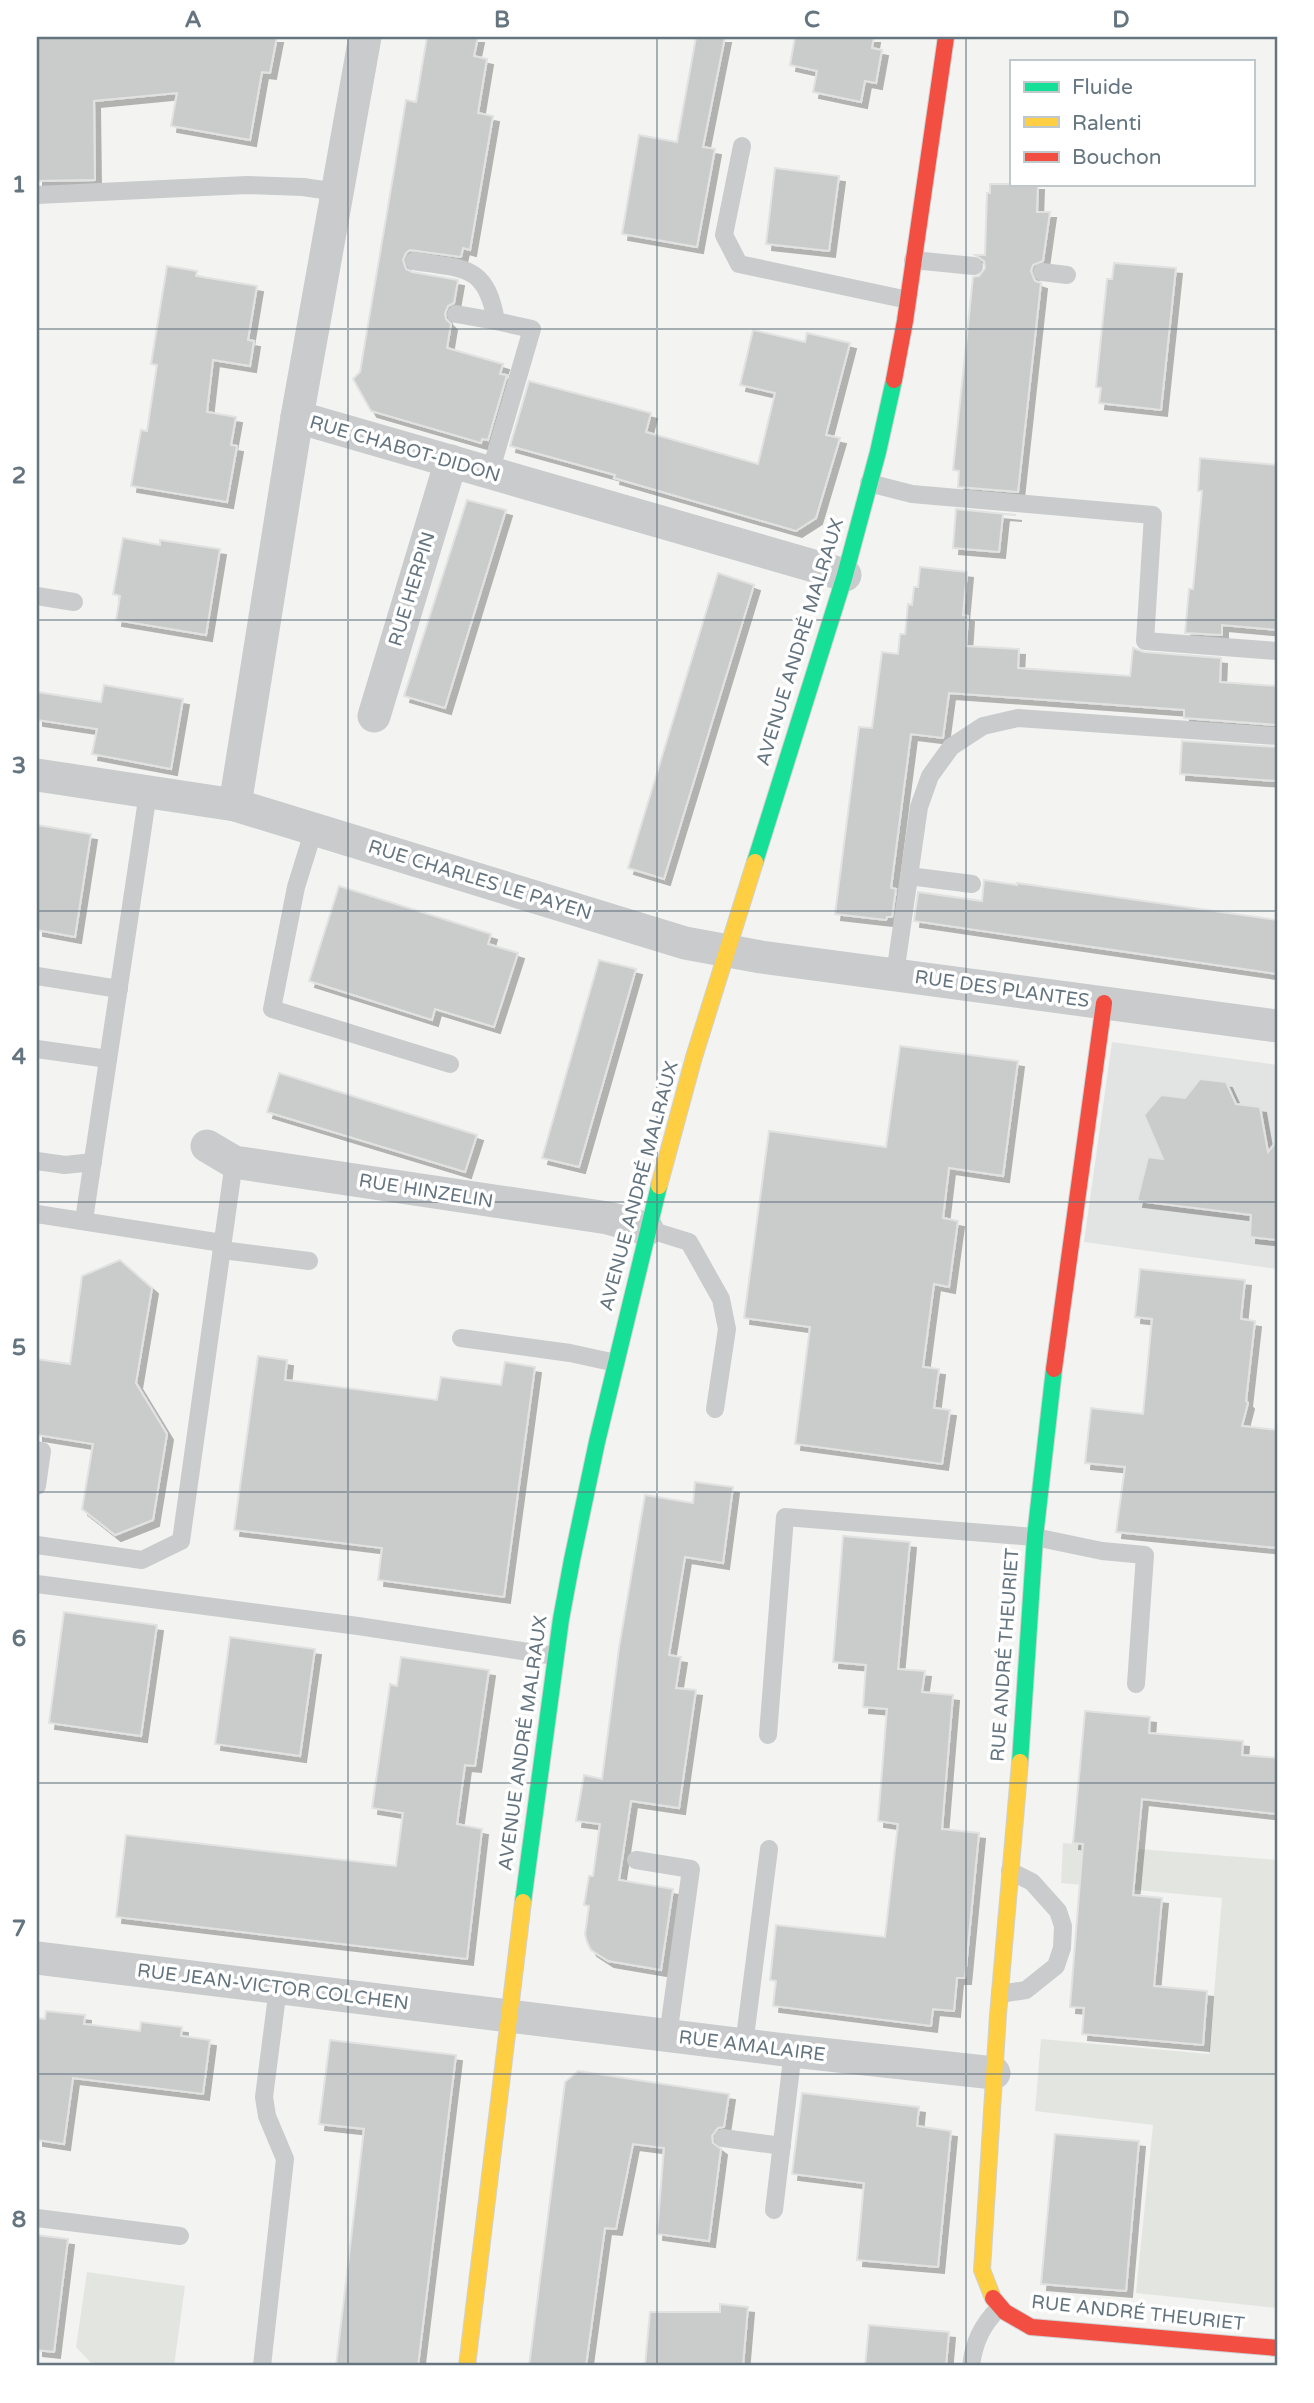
<svg xmlns="http://www.w3.org/2000/svg" width="1314" height="2403" font-family="'Varela Round',sans-serif">
<style>
.built{fill:#e2e3e3}
.green{fill:#e3e6e0}
.building{fill:#cacccc;stroke:#e2e2e2;stroke-width:2;filter:url(#shadow)}
.lines{fill:none;stroke-linecap:round;stroke-linejoin:round}
.fast-casing{stroke:#d0d1d1;stroke-width:18}
.slow-casing{stroke:#d0d1d1;stroke-width:18}
.jam-casing{stroke:#d0d1d1;stroke-width:18}
.lane{stroke:#c9cbcc;stroke-width:18}
.street{stroke:#c9cbcc;stroke-width:33}
.fast{stroke:#16e098;stroke-width:16}
.slow{stroke:#ffcf43;stroke-width:16}
.jam{stroke:#f24e42;stroke-width:16}
.grid{fill:none;stroke:#657580;stroke-width:2;stroke-opacity:0.55}
.labels{text-anchor:middle;dominant-baseline:central;stroke-width:7;stroke-linejoin:round;paint-order:stroke}
.street-label{font-size:19px;fill:#657580;stroke:#fff}
.neatline{fill:none;stroke:#657580;stroke-width:2.5}
.grid-label{font-size:23px;text-anchor:middle;font-weight:bold;fill:#657580}
</style>
<defs>
<filter id="shadow"><feDropShadow dx="6" dy="6" stdDeviation="0" flood-color="#0004"/></filter>
</defs>
<rect width="100%" height="100%" fill="#f3f3f2"/>
<!-- built -->
<polygon class="built" points="1112,1042 1277,1065 1277,1269 1084,1242"/>
<!-- green -->
<g class="green">
<polygon points="1063,1843 1277,1860 1277,2308 1136,2293 1153,2125 1035,2111 1041,2039 1209,2054 1222,1898 1061,1883"/>
<polygon points="87,2272 185,2286 174,2366 94,2366 76,2347"/>
</g>
<!-- building -->
<g class="building">
<polygon points="37,37 277,37 270,73 262,72 250,140 171,126 177,93 94,101 95,180 37,181"/>
<polygon points="427,37 478,37 474,56 487,59 478,113 493,116 470,250 463,248 461,257 410,250 406,253 403,260 406,269 412,272 458,280 454,303 448,306 445,313 446,319 451,324 447,348 503,364 500,374 507,375 488,440 482,439 481,443 371,411 353,379 360,372 406,100 416,102"/>
<polygon points="696,37 725,37 703,147 715,149 697,247 622,234 639,135 677,142"/>
<polygon points="795,37 874,37 872,48 882,50 876,83 865,81 861,102 813,92 817,71 790,65"/>
<polygon points="775,168 839,176 829,251 766,244"/>
<polygon points="990,184 1038,184 1037,212 1050,212 1043,261 1033,265 1031,271 1035,281 1041,283 1018,492 958,487 959,471 953,470 973,277 979,276 985,268 984,261 975,255 985,255 987,193 990,193"/>
<polygon points="1114,263 1176,268 1161,410 1099,403 1101,388 1096,387 1107,279 1112,279"/>
<polygon points="167,266 197,271 196,276 257,286 248,340 254,341 250,366 213,360 207,412 236,417 231,445 237,446 227,502 131,486 141,430 147,431 157,365 151,364"/>
<polygon points="753,330 805,342 807,333 850,343 826,435 840,438 816,518 796,531 614,478 615,475 510,446 529,381 651,413 646,432 758,464 775,393 740,385"/>
<polygon points="1200,458 1277,465 1277,630 1222,625 1222,635 1185,633 1189,589 1193,589 1202,491 1198,491"/>
<polygon points="467,500 506,510 445,708 404,696"/>
<polygon points="956,509 1016,515 1003,514 999,552 953,548"/>
<polygon points="123,538 160,545 160,540 220,549 206,635 116,620 120,596 113,594"/>
<polygon points="920,567 967,572 963,615 968,616 966,646 1019,649 1018,668 1130,676 1133,648 1144,652 1221,658 1220,682 1277,686 1277,725 1184,718 1184,710 949,693 943,738 911,734 891,888 896,889 892,917 887,917 886,920 835,914 859,727 872,728 882,652 898,654 900,634 905,634 908,604 912,605 914,587 918,587"/>
<polygon points="718,573 754,585 664,879 628,868"/>
<polygon points="104,685 183,699 171,769 92,754 97,729 37,720 37,692 101,702"/>
<polygon points="1182,741 1277,747 1277,781 1180,774"/>
<polygon points="37,825 91,834 75,937 37,930"/>
<polygon points="984,880 1017,885 1017,883 1277,920 1277,974 914,921 918,892 982,901"/>
<polygon points="339,886 491,934 488,944 518,953 494,1027 435,1009 432,1020 309,981"/>
<polygon points="599,960 636,969 579,1167 542,1158"/>
<polygon points="900,1046 1018,1061 1003,1176 949,1168 943,1218 958,1221 949,1287 934,1284 923,1367 939,1369 934,1408 950,1410 942,1464 795,1444 810,1327 744,1318 769,1131 886,1147"/>
<polygon points="279,1073 477,1135 465,1172 267,1112"/>
<polygon points="1200,1079 1226,1082 1236,1104 1260,1107 1268,1152 1277,1141 1277,1240 1250,1237 1251,1215 1137,1201 1148,1157 1163,1159 1144,1115 1161,1095 1185,1098"/>
<polygon points="120,1260 152,1288 136,1383 167,1434 153,1520 115,1535 82,1509 93,1444 37,1435 37,1359 70,1364 82,1276"/>
<polygon points="1140,1269 1245,1280 1241,1319 1255,1321 1246,1401 1248,1403 1242,1426 1277,1430 1277,1548 1116,1532 1125,1467 1085,1463 1091,1408 1143,1414 1152,1319 1135,1317"/>
<polygon points="258,1356 287,1360 285,1380 437,1400 441,1377 501,1385 505,1362 535,1367 504,1597 378,1580 382,1548 234,1530"/>
<polygon points="695,1482 733,1487 723,1563 685,1557 669,1655 681,1657 676,1688 696,1690 679,1808 631,1801 619,1880 673,1889 661,1970 608,1961 591,1950 587,1942 585,1934 589,1906 584,1905 589,1876 593,1876 600,1824 576,1821 584,1775 602,1779 619,1648 645,1495 693,1503"/>
<polygon points="843,1536 910,1542 898,1669 925,1671 922,1692 953,1695 942,1829 979,1833 965,1978 957,1978 954,2011 933,2009 931,2026 773,2006 776,1981 770,1980 776,1925 885,1937 898,1824 878,1821 887,1709 863,1707 866,1665 833,1662"/>
<polygon points="64,1612 157,1625 141,1736 49,1723"/>
<polygon points="230,1637 315,1649 300,1756 215,1744"/>
<polygon points="401,1657 489,1670 475,1766 465,1765 457,1824 482,1829 467,1959 116,1917 126,1835 396,1866 403,1813 372,1808 390,1684 397,1686"/>
<polygon points="1085,1711 1150,1717 1149,1733 1243,1741 1242,1755 1277,1758 1277,1814 1142,1799 1133,1895 1162,1898 1154,1986 1207,1991 1203,2045 1082,2034 1084,2008 1070,2007 1083,1844 1073,1843"/>
<polygon points="46,2011 85,2015 84,2024 140,2031 141,2022 182,2027 181,2036 210,2040 203,2094 73,2078 64,2144 37,2140 37,2018 45,2019"/>
<polygon points="330,2040 456,2055 418,2366 336,2366 364,2129 319,2124"/>
<polygon points="578,2071 729,2094 724,2127 718,2128 712,2136 713,2143 721,2149 709,2241 657,2234 664,2148 633,2144 616,2229 605,2228 586,2366 529,2366 565,2082"/>
<polygon points="802,2093 919,2107 917,2126 951,2131 938,2267 857,2260 864,2183 792,2174"/>
<polygon points="1055,2134 1139,2141 1126,2291 1041,2284"/>
<polygon points="37,2235 68,2239 54,2352 37,2350"/>
<polygon points="720,2304 748,2307 743,2366 645,2366 650,2312 720,2312"/>
<polygon points="869,2325 949,2332 946,2366 865,2366"/>
</g>
<g class="lines">
<defs>
<g id="fast">
<polyline points="755,862 845,575 878,452 894,380"/>
<polyline points="1020,1762 1035,1537 1054,1369"/>
<polyline points="523,1902 561,1619 572,1560 597,1442 659,1186"/>
</g>
<g id="slow">
<polyline points="659,1186 694,1057 755,862"/>
<polyline points="993,2298 982,2270 998,2015 1020,1762"/>
<polyline points="467,2366 523,1902"/>
</g>
<g id="jam">
<polyline points="894,380 905,321 946,37"/>
<polyline points="1054,1369 1104,1003"/>
<polyline points="993,2298 1005,2312 1031,2327 1277,2348"/>
</g>
</defs>
<!-- fast casing -->
<use href="#fast" class="fast-casing"/>
<!-- slow casing -->
<use href="#slow" class="slow-casing"/>
<!-- jam casing -->
<use href="#jam" class="jam-casing"/>
<!-- lane -->
<g class="lane">
<polyline points="742,146 724,235 739,264 908,300"/>
<polyline points="37,195 247,185 303,187 337,192"/>
<polyline points="913,260 974,266"/>
<path d="M 414,261 C 464,269 486,264 496,321 L 532,329 L 490,473"/>
<polyline points="1042,272 1067,275"/>
<polyline points="456,314 496,321"/>
<polyline points="869,483 912,494 1153,515 1145,641 1277,651"/>
<polyline points="37,596 74,602"/>
<polyline points="314,829 296,887 272,1009 450,1064"/>
<polyline points="909,876 972,884"/>
<polyline points="895,974 919,807 930,776 951,747 983,726 1018,718 1277,736"/>
<polyline points="37,976 119,989"/>
<polyline points="37,1049 108,1059"/>
<polyline points="37,1161 65,1165 93,1162"/>
<polyline points="37,1214 222,1243"/>
<polyline points="84,1220 148,793"/>
<polyline points="647,1229 689,1242 721,1299 727,1329 715,1409"/>
<polyline points="222,1250 309,1261"/>
<polyline points="461,1338 570,1353 616,1363"/>
<polyline points="37,1450 42,1451 37,1486"/>
<polyline points="37,1545 142,1560 181,1541 234,1162"/>
<polyline points="37,1584 358,1626 555,1656"/>
<polyline points="768,1735 785,1517 1035,1537 1102,1551 1145,1555 1136,1684"/>
<polyline points="636,1860 691,1869 668,2036"/>
<polyline points="1000,1994 1026,1990 1056,1966 1062,1948 1063,1926 1058,1911 1032,1882 1010,1871"/>
<polyline points="744,2045 769,1849"/>
<polyline points="723,2138 782,2146"/>
<polyline points="774,2210 793,2051"/>
<polyline points="37,2218 180,2236"/>
<polyline points="262,2366 285,2159 267,2116 264,2097 278,1988"/>
<path d="M 971,2366 C 974,2342 982,2325 999,2308"/>
</g>
<!-- street -->
<g class="street">
<polyline points="365,37 297,417 845,575"/>
<polyline points="374,716 451,461"/>
<polyline points="37,775 235,805 685,943 761,957 1277,1026"/>
<polyline points="235,805 297,417"/>
<polyline points="207,1146 234,1162 608,1218 647,1229"/>
<polyline points="37,1958 793,2051 994,2073"/>
</g>
<!-- fast -->
<use href="#fast" class="fast"/>
<!-- slow -->
<use href="#slow" class="slow"/>
<!-- jam -->
<use href="#jam" class="jam"/>
</g>
<!-- grid -->
<path class="grid" d="M 348,37 L 348,2366M 657,37 L 657,2366M 966,37 L 966,2366M 37,329 L 1277,329M 37,620 L 1277,620M 37,911 L 1277,911M 37,1202 L 1277,1202M 37,1492 L 1277,1492M 37,1783 L 1277,1783M 37,2074 L 1277,2074"/>
<g class="labels">
<!-- street labels -->
<g class="street-label">
<text transform="translate(405 449) rotate(16)">RUE CHABOT-DIDON</text>
<text transform="translate(412 589) rotate(-73)">RUE HERPIN</text>
<text transform="translate(800 642) rotate(-73)">AVENUE ANDRÉ MALRAUX</text>
<text transform="translate(480 880) rotate(17)">RUE CHARLES LE PAYEN</text>
<text transform="translate(1002 989) rotate(8)">RUE DES PLANTES</text>
<text transform="translate(639 1186) rotate(-75)">AVENUE ANDRÉ MALRAUX</text>
<text transform="translate(426 1191) rotate(9)">RUE HINZELIN</text>
<text transform="translate(1005 1655) rotate(-86)">RUE ANDRÉ THEURIET</text>
<text transform="translate(523 1743) rotate(-82)">AVENUE ANDRÉ MALRAUX</text>
<text transform="translate(273 1987) rotate(7)">RUE JEAN-VICTOR COLCHEN</text>
<text transform="translate(752 2046) rotate(7)">RUE AMALAIRE</text>
<text transform="translate(1138 2313) rotate(6)">RUE ANDRÉ THEURIET</text>
</g>
</g>
<!-- border -->
<rect width="1314" height="2403" fill="none" stroke="#ffffff" stroke-width="77"/>
<!-- legend -->
<rect x="1010" y="60" width="245" height="126" fill="#ffffff" stroke="#c1c8cc" stroke-width="2"/>
<rect x="1024" y="82" width="35" height="10" fill="#16e098" stroke="#c1c8cc" stroke-width="2"/>
<text x="1072" y="94" font-size="21" fill="#657580">Fluide</text>
<rect x="1024" y="117" width="35" height="10" fill="#ffcf43" stroke="#c1c8cc" stroke-width="2"/>
<text x="1072" y="130" font-size="21" fill="#657580">Ralenti</text>
<rect x="1024" y="152" width="35" height="10" fill="#f24e42" stroke="#c1c8cc" stroke-width="2"/>
<text x="1072" y="164" font-size="21" fill="#657580">Bouchon</text>
<rect x="38" y="38" width="1238" height="2326" class="neatline"/>
<g class="grid-label">
<text x="193" y="27">A</text>
<text x="502" y="27">B</text>
<text x="812" y="27">C</text>
<text x="1121" y="27">D</text>
<text x="19" y="192">1</text>
<text x="19" y="483">2</text>
<text x="19" y="773">3</text>
<text x="19" y="1064">4</text>
<text x="19" y="1355">5</text>
<text x="19" y="1646">6</text>
<text x="19" y="1936">7</text>
<text x="19" y="2227">8</text>
</g>
</svg>
